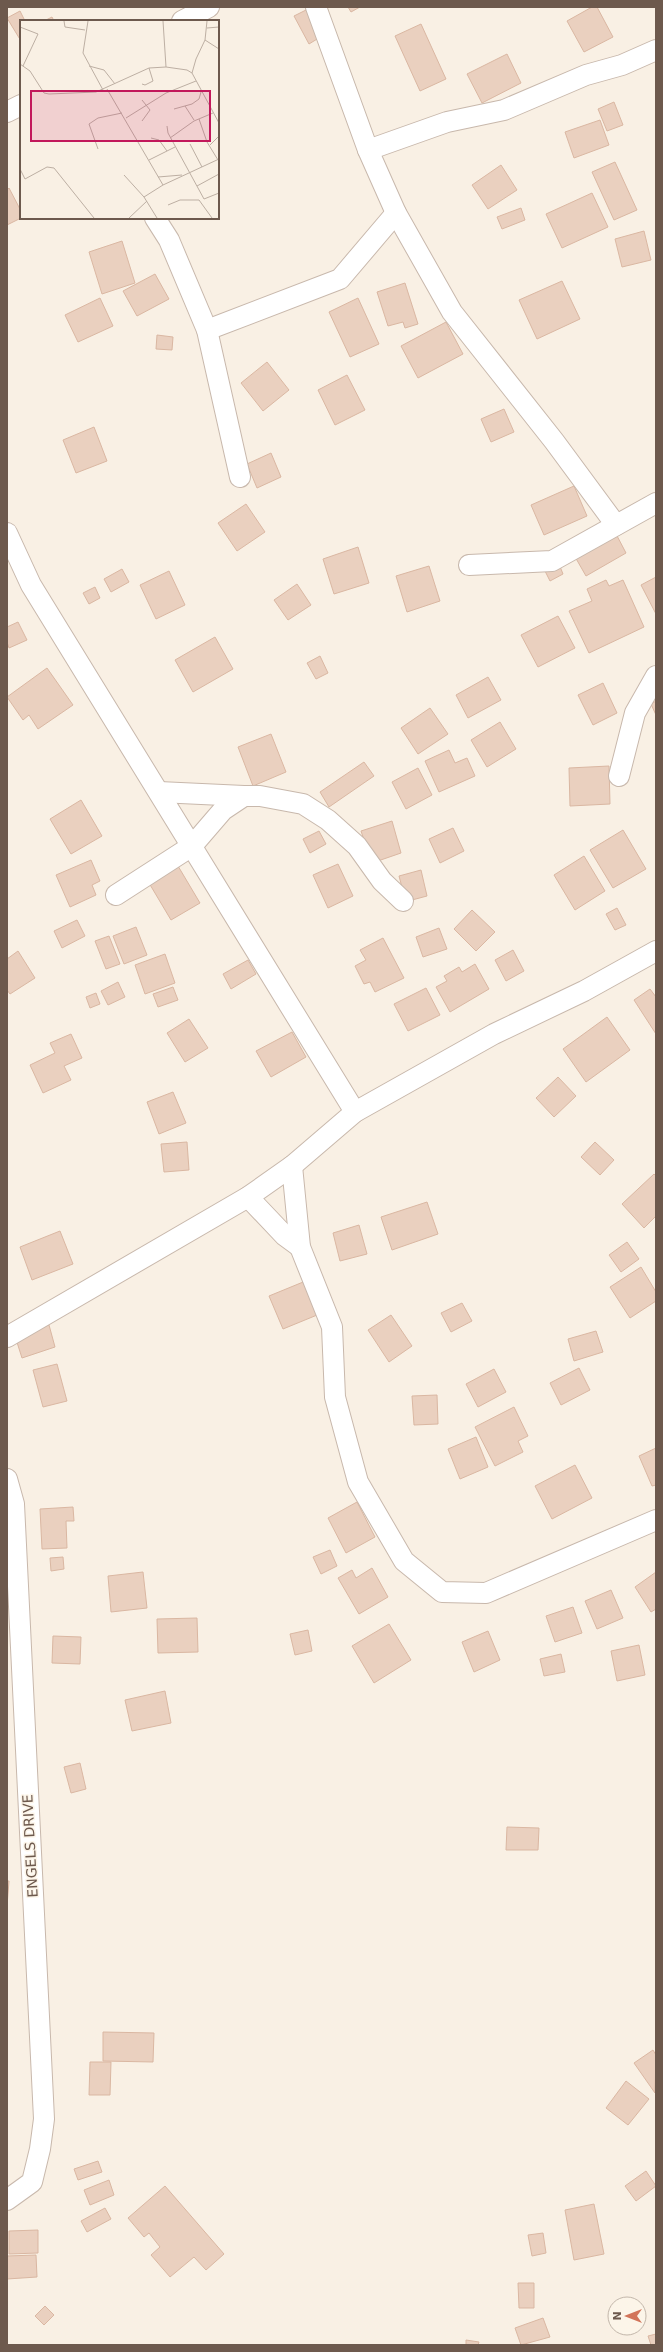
<svg xmlns="http://www.w3.org/2000/svg" width="663" height="2352" font-family="'DejaVu Sans',sans-serif">
<style>
.building{fill:#ead0bf;stroke:#dab7a2}
.lines{fill:none;stroke-linecap:round;stroke-linejoin:round}
.minor-casing{stroke:#c8b8ac;stroke-width:22}
.minor{stroke:#fff;stroke-width:20}
.labels{text-anchor:middle;dominant-baseline:central;stroke-width:3;stroke-linejoin:round;paint-order:stroke}
.street-label{font-size:14px;fill:#6d594d;stroke:#fcf5e9}
.inset-road{fill:none;stroke:#bdafa3;stroke-width:1}
.view{fill:#c2185b;fill-opacity:0.15;stroke:#c2185b;stroke-width:2}
.inset-edge{fill:none;stroke:#6d594d;stroke-width:2}
</style>
<rect width="100%" height="100%" fill="#f9f0e4"/>
<!-- building -->
<g class="building">
<polygon points="348,7 360,7 351,12"/>
<polygon points="592,7 597,7 613,37 584,52 567,21"/>
<polygon points="308,9 322,36 309,44 294,16"/>
<polygon points="20,11 25,21 21,21 21,41 7,18"/>
<polygon points="52,17 54,21 44,21"/>
<polygon points="421,24 446,79 420,91 395,36"/>
<polygon points="507,54 521,83 482,103 467,74"/>
<polygon points="614,102 623,125 607,131 598,109"/>
<polygon points="600,120 609,145 574,158 565,132"/>
<polygon points="615,162 637,210 614,220 592,172"/>
<polygon points="501,165 517,190 488,209 472,185"/>
<polygon points="9,188 21,211 21,218 7,225 7,190"/>
<polygon points="592,193 608,227 562,248 546,214"/>
<polygon points="521,208 525,220 502,229 497,217"/>
<polygon points="644,231 651,260 622,267 615,239"/>
<polygon points="122,241 135,283 102,294 89,252"/>
<polygon points="155,274 169,299 137,316 123,291"/>
<polygon points="562,281 580,319 537,339 519,300"/>
<polygon points="405,283 418,324 405,328 403,322 388,326 377,292"/>
<polygon points="100,298 113,326 78,342 65,315"/>
<polygon points="358,298 379,344 350,357 329,312"/>
<polygon points="446,322 463,354 418,378 401,346"/>
<polygon points="157,335 173,337 172,350 156,349"/>
<polygon points="267,362 289,390 263,411 241,383"/>
<polygon points="347,375 365,410 335,425 318,390"/>
<polygon points="504,409 514,432 491,442 481,419"/>
<polygon points="94,427 107,461 76,473 63,440"/>
<polygon points="271,453 281,477 257,488 247,464"/>
<polygon points="574,486 587,516 544,535 531,505"/>
<polygon points="246,504 265,532 237,551 218,523"/>
<polygon points="615,532 626,553 586,576 574,555"/>
<polygon points="358,547 369,583 334,594 323,559"/>
<polygon points="559,564 563,574 550,581 545,571"/>
<polygon points="429,566 440,601 407,612 396,576"/>
<polygon points="122,569 129,582 111,592 104,579"/>
<polygon points="169,571 185,605 156,619 140,585"/>
<polygon points="656,577 656,614 641,585"/>
<polygon points="606,580 609,586 623,580 644,627 589,653 569,611 592,601 587,589"/>
<polygon points="297,584 311,605 288,620 274,600"/>
<polygon points="95,587 100,598 89,604 83,593"/>
<polygon points="558,616 575,648 538,667 521,635"/>
<polygon points="18,622 27,640 9,648 7,642 7,627"/>
<polygon points="215,637 233,669 193,692 175,660"/>
<polygon points="320,656 328,673 316,679 307,663"/>
<polygon points="47,668 73,705 38,729 29,715 23,720 7,697"/>
<polygon points="488,677 501,700 468,718 456,695"/>
<polygon points="603,683 617,713 593,725 578,695"/>
<polygon points="656,701 656,715 651,704"/>
<polygon points="430,708 448,734 418,754 401,728"/>
<polygon points="500,722 516,749 487,767 471,740"/>
<polygon points="271,734 286,772 253,786 238,747"/>
<polygon points="449,750 455,763 467,758 475,776 439,792 425,761"/>
<polygon points="364,762 374,776 329,807 320,792"/>
<polygon points="609,766 610,804 570,806 569,768"/>
<polygon points="418,768 432,795 406,809 392,782"/>
<polygon points="81,800 102,836 71,854 50,819"/>
<polygon points="392,821 401,853 372,863 361,831"/>
<polygon points="453,828 464,851 440,863 429,839"/>
<polygon points="623,830 646,869 613,888 590,850"/>
<polygon points="319,831 326,844 310,853 303,839"/>
<polygon points="584,856 605,891 575,910 554,875"/>
<polygon points="91,860 100,881 92,885 96,895 70,907 56,875"/>
<polygon points="338,864 353,896 328,908 313,875"/>
<polygon points="178,866 200,903 171,920 149,883"/>
<polygon points="421,870 427,896 412,900 410,893 404,895 399,876"/>
<polygon points="617,908 626,925 615,930 606,914"/>
<polygon points="472,910 495,932 476,951 454,929"/>
<polygon points="77,920 85,936 62,948 54,931"/>
<polygon points="136,927 147,955 124,964 113,936"/>
<polygon points="439,928 447,949 423,957 416,937"/>
<polygon points="109,936 120,964 106,969 95,941"/>
<polygon points="383,938 404,978 375,992 370,982 364,984 355,966 366,960 360,950"/>
<polygon points="513,950 524,971 506,981 495,960"/>
<polygon points="18,951 35,978 10,994 7,990 7,959"/>
<polygon points="165,954 175,983 145,994 135,965"/>
<polygon points="248,960 256,974 231,989 223,974"/>
<polygon points="475,964 489,989 450,1012 436,987 447,981 444,976 459,967 462,972"/>
<polygon points="118,982 125,997 108,1005 101,991"/>
<polygon points="173,987 178,1000 158,1007 153,994"/>
<polygon points="426,988 440,1015 408,1031 394,1004"/>
<polygon points="650,989 656,997 656,1034 634,1000"/>
<polygon points="96,993 100,1004 90,1008 86,997"/>
<polygon points="607,1017 630,1050 586,1082 563,1049"/>
<polygon points="189,1019 208,1048 185,1062 167,1033"/>
<polygon points="292,1032 306,1057 271,1077 256,1051"/>
<polygon points="71,1034 82,1058 64,1066 71,1080 43,1093 30,1065 55,1053 50,1043"/>
<polygon points="558,1077 576,1096 554,1117 536,1098"/>
<polygon points="173,1092 186,1123 159,1134 147,1102"/>
<polygon points="187,1142 189,1170 164,1172 161,1144"/>
<polygon points="595,1142 614,1160 600,1175 581,1157"/>
<polygon points="654,1174 656,1176 656,1216 644,1228 622,1204"/>
<polygon points="427,1202 438,1234 392,1250 381,1217"/>
<polygon points="359,1225 367,1254 340,1261 333,1233"/>
<polygon points="60,1231 73,1264 32,1280 20,1247"/>
<polygon points="627,1242 639,1259 621,1272 609,1255"/>
<polygon points="641,1267 656,1292 656,1301 630,1318 610,1287"/>
<polygon points="308,1280 322,1313 283,1329 269,1296"/>
<polygon points="462,1303 472,1321 451,1332 441,1313"/>
<polygon points="391,1315 412,1346 389,1362 368,1330"/>
<polygon points="49,1325 55,1347 22,1358 15,1336"/>
<polygon points="596,1331 603,1352 574,1361 568,1339"/>
<polygon points="57,1364 67,1401 43,1407 33,1370"/>
<polygon points="579,1368 590,1390 561,1405 550,1383"/>
<polygon points="494,1369 506,1392 478,1407 466,1384"/>
<polygon points="437,1395 438,1424 414,1425 412,1396"/>
<polygon points="514,1407 528,1436 518,1441 523,1452 495,1466 475,1427"/>
<polygon points="476,1437 488,1467 460,1479 448,1449"/>
<polygon points="656,1448 656,1485 652,1486 639,1456"/>
<polygon points="575,1465 592,1498 552,1519 535,1486"/>
<polygon points="357,1502 375,1537 346,1553 328,1518"/>
<polygon points="73,1507 74,1521 66,1521 67,1548 42,1549 40,1509"/>
<polygon points="330,1550 337,1566 321,1574 313,1557"/>
<polygon points="63,1557 64,1569 51,1571 50,1558"/>
<polygon points="372,1568 388,1597 359,1614 338,1578 352,1570 356,1578"/>
<polygon points="143,1572 147,1608 111,1612 108,1576"/>
<polygon points="656,1572 656,1609 651,1612 635,1587"/>
<polygon points="611,1590 623,1618 597,1629 585,1601"/>
<polygon points="573,1607 582,1633 555,1642 546,1616"/>
<polygon points="197,1618 198,1652 158,1653 157,1619"/>
<polygon points="389,1624 411,1660 374,1683 352,1646"/>
<polygon points="308,1630 312,1651 295,1655 290,1634"/>
<polygon points="488,1631 500,1660 474,1672 462,1642"/>
<polygon points="53,1636 81,1637 80,1664 52,1663"/>
<polygon points="639,1645 645,1675 617,1681 611,1651"/>
<polygon points="561,1654 565,1672 544,1676 540,1659"/>
<polygon points="165,1691 171,1723 132,1731 125,1700"/>
<polygon points="80,1763 86,1789 71,1793 64,1767"/>
<polygon points="507,1827 539,1828 538,1850 506,1850"/>
<polygon points="7,1881 9,1881 7,1906"/>
<polygon points="103,2032 154,2033 153,2062 103,2061"/>
<polygon points="653,2050 656,2055 655,2093 634,2063"/>
<polygon points="90,2062 111,2062 110,2095 89,2095"/>
<polygon points="626,2081 649,2099 628,2125 606,2108"/>
<polygon points="98,2161 102,2172 78,2180 74,2169"/>
<polygon points="646,2171 656,2186 636,2201 625,2186"/>
<polygon points="109,2180 114,2195 90,2205 84,2190"/>
<polygon points="165,2186 224,2254 206,2270 194,2257 170,2277 151,2255 160,2247 149,2233 144,2237 128,2218"/>
<polygon points="594,2204 604,2254 574,2260 565,2210"/>
<polygon points="105,2208 111,2219 87,2232 81,2221"/>
<polygon points="38,2230 38,2253 9,2254 9,2231"/>
<polygon points="543,2233 546,2253 532,2256 528,2235"/>
<polygon points="36,2255 37,2277 7,2279 7,2256"/>
<polygon points="518,2283 534,2283 534,2308 519,2308"/>
<polygon points="45,2306 54,2315 44,2325 35,2316"/>
<polygon points="543,2318 550,2337 521,2345 515,2328"/>
<polygon points="656,2334 656,2345 651,2345 648,2336"/>
<polygon points="466,2340 479,2342 478,2345 466,2345"/>
</g>
<g class="lines">
<defs>
<g id="minor">
<polyline points="316,7 368,150 396,213 452,312 554,441 616,525"/>
<polyline points="182,21 209,7"/>
<polyline points="7,112 21,105"/>
<polyline points="368,150 447,122 504,110 586,75 622,65 656,50"/>
<polyline points="155,218 169,240 207,330 240,477"/>
<polyline points="207,330 340,279 396,213"/>
<polyline points="7,533 31,585 355,1112"/>
<polyline points="469,565 552,561 656,503"/>
<polyline points="619,776 635,713 656,676"/>
<polyline points="159,792 244,796"/>
<polyline points="116,895 192,846 223,810 244,796 260,796 303,804 328,820 357,846 382,881 403,901"/>
<polyline points="292,1166 300,1247 332,1327 335,1397 358,1482 404,1561 442,1592 486,1593 656,1520"/>
<polyline points="248,1197 285,1236 300,1247"/>
<polyline points="7,1337 248,1197 292,1166 355,1112 494,1034 584,991 656,951"/>
<polyline points="7,1479 14,1504 44,2119 40,2149 32,2182 7,2200"/>
</g>
</defs>
<!-- minor casing -->
<use href="#minor" class="minor-casing"/>
<!-- minor -->
<use href="#minor" class="minor"/>
</g>
<g class="labels">
<!-- street labels -->
<g class="street-label">
<text transform="translate(30 1846) rotate(-93)">ENGELS DRIVE</text>
</g>
</g>
<!-- overview -->
<g transform="translate(20 20)">
<rect width="199" height="199" fill="#f9f0e4"/>
<path class="inset-road" d="M 44,1 L 45,7 L 65,10M 68,1 L 63,33 L 83,70M 143,1 L 146,47M 0,7 L 18,14 L 3,46M 187,8 L 199,7M 185,20 L 199,29M 0,44 L 10,51 L 24,73 L 29,74 L 76,72 L 129,48 L 146,47 L 167,50 L 172,53 L 199,103M 69,46 L 84,50 L 95,64M 172,53 L 176,39 L 185,20 L 187,1M 122,64 L 125,65 L 133,61 L 129,48M 87,69 L 143,165 L 199,139M 165,86 L 174,100M 154,89 L 172,84 L 179,79 L 181,72M 106,98 L 146,73 L 176,61M 179,99 L 187,122 L 198,140M 122,101 L 130,90 L 122,80M 147,106 L 148,113 L 184,179 L 199,173M 131,118 L 139,120 L 147,131M 150,118 L 174,101 L 193,93M 170,124 L 182,147M 190,125 L 199,116M 78,129 L 69,104 L 78,98 L 102,93M 129,140 L 155,127M 0,149 L 5,159 L 27,147 L 34,148 L 74,198M 104,155 L 124,177 L 137,198M 138,157 L 162,155M 177,166 L 199,154M 124,177 L 143,165M 148,185 L 160,180 L 179,180 L 192,198M 109,198 L 127,181"/>
<path class="view" d="M 11,71 L 190,71 L 190,121 L 11,121 Z"/>
<rect width="199" height="199" class="inset-edge"/>
</g>
<!-- border -->
<rect width="663" height="2352" fill="none" stroke="#6d594d" stroke-width="16"/>
<!-- north arrow -->
<g transform="translate(627 2316) rotate(270)"><circle r="19" fill="#fcf5e9" stroke="#c3b7ab"/>
<path d="M0-3L7 15L0 10L-7 15Z" fill="#d27459"/>
<text y="-6" font-size="11" font-weight="bold" text-anchor="middle" fill="#6d594d">N</text>
</g>
</svg>
